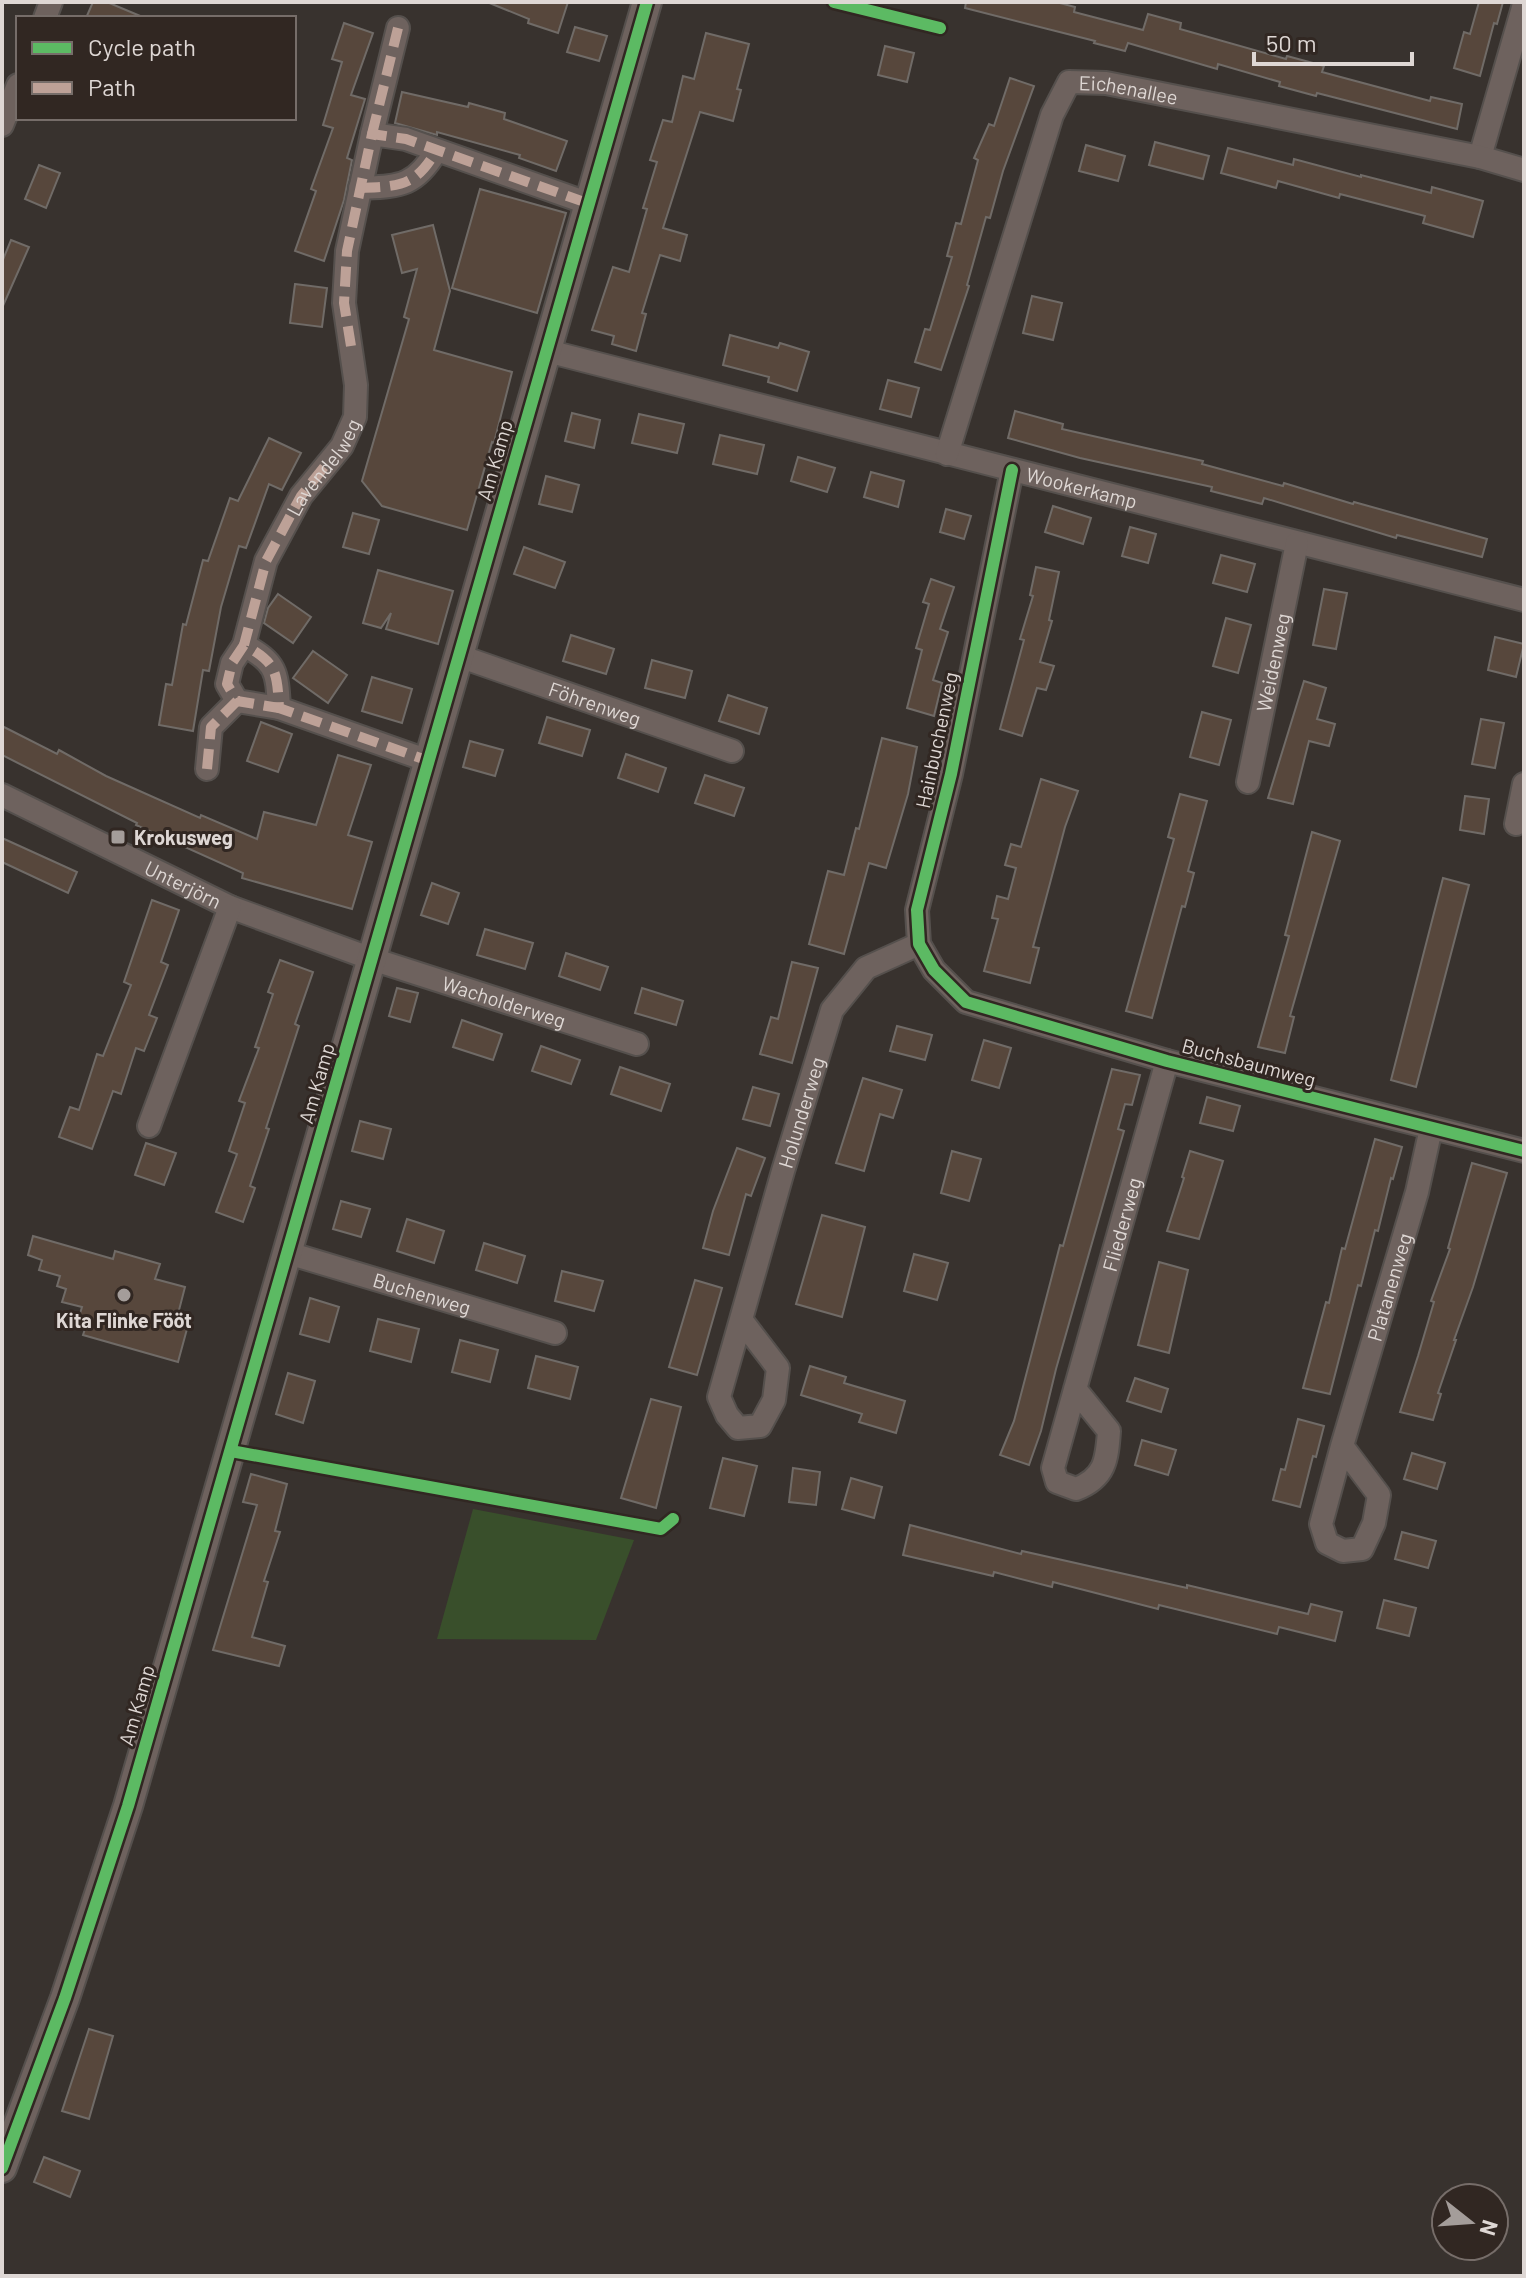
<svg xmlns="http://www.w3.org/2000/svg" width="1526" height="2278" font-family="Barlow,sans-serif">
<style>
.green{fill:#394f2b}
.building{fill:#57473c;stroke:#706b67;stroke-width:2}
.lines{fill:none;stroke-linecap:round;stroke-linejoin:round}
.minor-casing{stroke:#55504d;stroke-width:26}
.tertiary-casing{stroke:#55504d;stroke-width:32}
.minor{stroke:#6e625e;stroke-width:22}
.tertiary{stroke:#6e625e;stroke-width:28}
.quiet{stroke:#bda197;stroke-width:10;stroke-dasharray:20 10;stroke-linecap:butt}
.cycleway-casing{stroke:#312722;stroke-width:17}
.cycleway{stroke:#5cba63;stroke-width:12}
.poi-dot{fill:#a49d9a;stroke:#312722;stroke-width:3}
.labels{text-anchor:middle;dominant-baseline:central;stroke-width:6;stroke-linejoin:round;paint-order:stroke}
.street-label{font-size:20px;fill:#ded7d4;stroke:#312722}
.poi-label{font-size:20px;font-weight:bold;fill:#ded7d4;stroke:#312722;text-anchor:start}
</style>
<rect width="100%" height="100%" fill="#38322e"/>
<!-- green -->
<polygon class="green" points="473,1509 634,1540 596,1640 437,1639"/>
<!-- building -->
<g class="building">
<polygon points="93,2 107,2 145,18 86,18"/>
<polygon points="487,2 568,2 558,33 528,23 529,19"/>
<polygon points="966,2 1056,2 1075,7 1074,12 1143,30 1148,14 1181,23 1180,29 1286,59 1287,56 1324,66 1322,72 1430,101 1431,97 1462,104 1457,129 1317,93 1316,96 1279,86 1280,82 1218,64 1217,69 1128,43 1125,51 1094,43 1095,41 965,8"/>
<polygon points="1479,2 1503,2 1497,24 1494,23 1480,76 1454,68 1464,32 1470,34"/>
<polygon points="344,23 373,33 351,95 365,99 347,158 352,160 344,200 324,261 295,251 316,191 311,189 333,128 323,125 342,62 332,59"/>
<polygon points="575,27 607,36 599,61 567,52"/>
<polygon points="706,33 749,44 737,89 741,90 733,121 700,112 663,228 687,235 680,261 660,255 642,313 646,314 636,351 612,344 614,336 592,330 613,267 629,272 647,209 643,208 657,162 650,160 663,120 672,122 683,76 694,79"/>
<polygon points="885,46 914,53 907,82 878,75"/>
<polygon points="1010,78 1034,86 1003,171 990,218 986,217 967,285 969,286 941,370 915,362 925,329 930,330 952,257 947,256 956,223 961,224 978,160 974,158 989,124 994,126"/>
<polygon points="402,92 468,107 469,103 505,113 504,119 567,141 556,171 519,158 520,155 437,132 437,135 395,123"/>
<polygon points="1155,142 1209,156 1203,179 1149,165"/>
<polygon points="1086,145 1125,156 1118,181 1079,171"/>
<polygon points="1228,148 1293,165 1294,159 1361,177 1361,175 1431,193 1432,187 1483,201 1473,237 1423,223 1425,216 1340,194 1339,198 1278,181 1276,188 1221,173"/>
<polygon points="39,165 60,173 46,208 25,199"/>
<polygon points="480,189 566,213 537,313 452,288"/>
<polygon points="433,225 450,291 434,350 512,372 494,443 492,442 467,530 382,506 362,481 409,319 404,317 417,269 402,273 392,235"/>
<polygon points="11,240 29,247 2,308 2,262"/>
<polygon points="295,284 327,288 322,327 290,323"/>
<polygon points="1032,296 1062,303 1053,340 1023,333"/>
<polygon points="730,335 778,348 780,343 809,352 797,391 768,382 769,377 723,365"/>
<polygon points="888,380 919,388 911,417 880,409"/>
<polygon points="1015,411 1063,424 1062,429 1203,461 1202,464 1283,486 1284,483 1353,504 1354,502 1487,539 1482,557 1397,535 1396,538 1264,498 1262,504 1211,491 1212,487 1080,458 1008,438"/>
<polygon points="572,413 600,420 594,448 565,441"/>
<polygon points="639,414 684,424 677,453 632,443"/>
<polygon points="720,435 764,445 757,474 713,464"/>
<polygon points="269,438 301,453 282,490 269,484 246,548 239,546 221,607 209,671 203,670 193,731 159,725 166,684 172,685 183,624 186,625 203,560 208,561 230,498 238,501"/>
<polygon points="798,457 835,468 827,492 791,481"/>
<polygon points="871,472 904,481 898,507 864,497"/>
<polygon points="546,476 579,485 572,512 539,504"/>
<polygon points="1053,506 1091,518 1083,544 1045,532"/>
<polygon points="946,509 971,516 964,539 940,532"/>
<polygon points="353,513 379,520 369,554 343,547"/>
<polygon points="1130,527 1156,534 1148,563 1122,556"/>
<polygon points="524,547 565,562 555,588 514,574"/>
<polygon points="1221,555 1255,564 1247,592 1213,583"/>
<polygon points="1036,567 1059,572 1049,620 1052,621 1040,662 1054,666 1046,690 1037,688 1022,736 1000,729 1024,640 1020,639 1033,596 1030,595"/>
<polygon points="378,570 453,591 438,644 386,629 391,613 381,628 363,623"/>
<polygon points="931,579 954,587 940,629 948,632 933,680 942,683 934,716 907,708 922,650 916,648 929,604 923,602"/>
<polygon points="1324,589 1347,593 1336,649 1313,645"/>
<polygon points="278,594 311,617 293,643 264,623 268,608"/>
<polygon points="1226,618 1251,625 1238,673 1213,666"/>
<polygon points="571,635 614,649 606,674 563,661"/>
<polygon points="1495,637 1524,644 1516,677 1488,670"/>
<polygon points="313,651 347,675 328,703 293,678"/>
<polygon points="652,660 692,671 685,698 645,688"/>
<polygon points="372,677 412,689 402,723 362,711"/>
<polygon points="1304,681 1326,688 1317,719 1335,724 1329,746 1309,741 1293,804 1268,798"/>
<polygon points="728,695 767,708 759,734 719,721"/>
<polygon points="1202,712 1231,720 1219,765 1190,757"/>
<polygon points="547,717 590,730 582,756 539,743"/>
<polygon points="1481,719 1504,723 1495,768 1472,764"/>
<polygon points="261,722 292,734 278,772 247,761"/>
<polygon points="2,726 57,754 59,750 106,776 200,818 201,815 257,839 264,812 316,825 338,755 371,765 348,835 372,842 352,909 242,878 243,873 136,825 137,823 2,755"/>
<polygon points="882,738 917,747 908,794 886,868 869,863 844,954 809,944 828,871 844,875 856,828 859,829"/>
<polygon points="470,741 503,750 495,776 463,767"/>
<polygon points="626,754 666,768 658,792 618,778"/>
<polygon points="705,775 744,788 734,816 695,803"/>
<polygon points="1041,779 1078,791 1065,827 1033,947 1039,948 1030,983 984,971 998,919 992,918 997,896 1008,899 1016,868 1005,865 1011,844 1021,847"/>
<polygon points="1180,794 1207,801 1188,871 1194,873 1185,907 1182,906 1152,1018 1126,1011 1174,839 1168,837"/>
<polygon points="1465,796 1489,799 1484,834 1460,830"/>
<polygon points="1312,832 1340,841 1290,1016 1294,1017 1285,1053 1258,1047 1289,936 1285,935"/>
<polygon points="2,838 77,872 68,893 2,862"/>
<polygon points="1443,878 1469,885 1416,1087 1391,1080"/>
<polygon points="432,883 459,893 448,924 421,915"/>
<polygon points="152,900 179,910 161,962 168,965 149,1015 157,1018 144,1051 136,1048 121,1094 113,1091 92,1149 59,1137 70,1107 79,1110 97,1054 103,1056 131,985 124,982"/>
<polygon points="485,929 533,943 525,969 477,955"/>
<polygon points="566,953 608,967 600,990 559,976"/>
<polygon points="280,960 313,972 295,1024 299,1026 266,1128 269,1129 250,1186 255,1188 243,1222 216,1212 237,1154 229,1151 245,1103 239,1101 259,1048 255,1047 273,994 268,992"/>
<polygon points="792,962 818,968 792,1063 760,1054 771,1017 778,1019"/>
<polygon points="397,988 418,993 410,1022 389,1016"/>
<polygon points="642,988 683,1001 676,1025 635,1013"/>
<polygon points="462,1020 502,1034 493,1060 453,1047"/>
<polygon points="897,1026 932,1035 925,1060 890,1051"/>
<polygon points="984,1040 1011,1048 999,1088 972,1080"/>
<polygon points="541,1046 580,1060 571,1084 532,1071"/>
<polygon points="620,1067 670,1084 661,1111 611,1094"/>
<polygon points="1112,1069 1140,1075 1132,1105 1125,1104 1118,1129 1124,1131 1056,1369 1041,1431 1029,1465 1000,1455 1014,1421 1052,1276 1060,1245 1063,1246"/>
<polygon points="863,1078 902,1090 893,1118 880,1114 864,1171 836,1163"/>
<polygon points="753,1087 779,1094 770,1126 743,1119"/>
<polygon points="1207,1097 1240,1106 1233,1131 1200,1123"/>
<polygon points="360,1121 391,1129 383,1159 352,1151"/>
<polygon points="1375,1139 1402,1147 1393,1179 1391,1178 1378,1231 1375,1230 1361,1286 1358,1285 1330,1394 1303,1388 1326,1302 1329,1303 1342,1248 1345,1249"/>
<polygon points="146,1143 176,1153 164,1185 135,1175"/>
<polygon points="737,1148 765,1158 751,1196 746,1194 729,1255 703,1248 713,1211"/>
<polygon points="952,1151 981,1159 969,1201 941,1193"/>
<polygon points="1190,1151 1223,1161 1199,1239 1167,1231 1184,1178 1182,1177"/>
<polygon points="1472,1163 1507,1173 1473,1287 1454,1340 1456,1340 1438,1393 1441,1394 1433,1420 1400,1412 1418,1356 1434,1302 1431,1301 1450,1249 1448,1248"/>
<polygon points="341,1201 370,1209 361,1237 333,1229"/>
<polygon points="822,1215 865,1227 842,1317 796,1304"/>
<polygon points="407,1219 444,1231 434,1263 397,1251"/>
<polygon points="33,1236 113,1259 115,1251 160,1264 155,1279 185,1287 178,1314 190,1318 178,1362 83,1335 87,1323 78,1320 82,1307 62,1302 66,1289 57,1286 60,1276 39,1270 42,1260 28,1255"/>
<polygon points="484,1243 525,1256 517,1283 476,1270"/>
<polygon points="914,1254 948,1263 937,1300 904,1291"/>
<polygon points="1159,1262 1188,1270 1169,1353 1138,1345"/>
<polygon points="562,1271 603,1281 594,1311 555,1301"/>
<polygon points="695,1280 722,1288 697,1375 669,1367"/>
<polygon points="310,1298 339,1307 329,1342 300,1334"/>
<polygon points="378,1319 419,1329 411,1362 370,1351"/>
<polygon points="460,1340 498,1350 490,1382 452,1372"/>
<polygon points="536,1356 578,1367 570,1399 528,1388"/>
<polygon points="810,1366 846,1377 844,1383 905,1401 896,1433 859,1422 862,1414 801,1395"/>
<polygon points="288,1373 315,1381 303,1423 276,1414"/>
<polygon points="1135,1378 1168,1389 1161,1412 1127,1401"/>
<polygon points="651,1399 681,1407 656,1508 621,1498"/>
<polygon points="1298,1419 1324,1426 1316,1457 1313,1456 1300,1507 1273,1500 1281,1469 1285,1470"/>
<polygon points="1142,1440 1176,1450 1168,1475 1135,1465"/>
<polygon points="1412,1453 1445,1463 1437,1489 1404,1479"/>
<polygon points="723,1458 757,1466 744,1516 710,1508"/>
<polygon points="793,1468 820,1472 816,1505 789,1502"/>
<polygon points="251,1474 287,1484 275,1531 280,1532 264,1581 268,1582 252,1637 285,1646 279,1666 213,1650 257,1505 243,1502"/>
<polygon points="851,1478 882,1487 874,1518 842,1509"/>
<polygon points="910,1525 1021,1554 1022,1551 1187,1588 1187,1585 1308,1614 1311,1604 1342,1612 1335,1641 1279,1627 1277,1634 1159,1605 1158,1609 1053,1582 1052,1587 994,1572 993,1576 903,1555"/>
<polygon points="1402,1532 1436,1541 1428,1568 1395,1559"/>
<polygon points="1384,1600 1416,1608 1409,1636 1377,1628"/>
<polygon points="89,2029 113,2036 89,2119 62,2111"/>
<polygon points="44,2157 80,2171 70,2197 34,2182"/>
</g>
<g class="lines">
<defs>
<g id="minor">
<polyline points="45,18 51,2"/>
<polyline points="2,125 18,85"/>
<polyline points="372,134 398,28"/>
<polyline points="1480,157 1524,4"/>
<path d="M 360,188 C 399,186 415,187 436,151"/>
<path id="s1" d="M 547,351 L 1524,600"/>
<path id="s2" d="M 947,454 L 1052,115 L 1069,82 L 1106,83 L 1480,157 L 1524,170"/>
<polyline points="1012,470 951,774 917,910 919,944 934,970 966,1002 1167,1061 1524,1151"/>
<polyline points="244,645 232,663 227,684 237,701 279,708"/>
<path id="s3" d="M 459,656 L 732,751"/>
<path id="s4" d="M 429,761 L 279,708 C 277,672 277,663 244,645 L 266,561 L 301,496 L 342,446 L 355,417 L 356,385 L 344,303 L 347,251 L 372,134 L 406,139 L 590,204"/>
<polyline points="207,769 211,727 237,701"/>
<path id="s5" d="M 1248,782 L 1297,543"/>
<path id="s6" d="M 2,795 L 230,907 L 372,959 L 637,1044"/>
<polyline points="1516,824 1524,784"/>
<polyline points="149,1126 230,907"/>
<path id="s7" d="M 288,1253 L 555,1333"/>
<path id="s8" d="M 742,1321 L 778,1368 L 774,1400 L 760,1426 L 738,1428 L 727,1415 L 719,1397 L 783,1171 L 832,1010 L 866,968 L 919,944"/>
<path id="s9" d="M 1075,1389 L 1109,1431 C 1107,1460 1105,1478 1076,1489 L 1057,1482 L 1053,1468 L 1167,1061"/>
<path id="s10" d="M 1342,1446 L 1379,1495 L 1374,1523 L 1362,1549 L 1343,1551 L 1327,1543 L 1321,1524 L 1342,1446 L 1417,1192 L 1431,1128"/>
</g>
<polyline id="tertiary" points="2,2168 65,1998 128,1806 647,2"/>
</defs>
<!-- minor casing -->
<use href="#minor" class="minor-casing"/>
<!-- tertiary casing -->
<use href="#tertiary" class="tertiary-casing"/>
<!-- minor -->
<use href="#minor" class="minor"/>
<!-- tertiary -->
<use href="#tertiary" class="tertiary"/>
<!-- quiet -->
<g class="quiet">
<polyline points="372,134 398,28"/>
<path d="M 360,188 C 399,186 415,187 436,151"/>
<polyline points="351,346 344,303 347,251 372,134 406,139 590,204"/>
<path d="M 324,467 L 301,496 L 266,561 L 244,645 C 277,663 277,672 279,708 L 429,761"/>
<polyline points="244,645 232,663 227,684 237,701 279,708"/>
<polyline points="207,769 211,727 237,701"/>
</g>
<defs>
<g id="cycleway">
<polyline points="834,2 940,28"/>
<polyline points="1012,470 951,774 917,910 919,944 934,970 966,1002 1167,1061 1524,1151"/>
<polyline points="231,1451 661,1529 673,1519"/>
<polyline points="2,2168 65,1998 128,1806 647,2"/>
</g>
</defs>
<!-- cycleway casing -->
<use href="#cycleway" class="cycleway-casing"/>
<!-- cycleway -->
<use href="#cycleway" class="cycleway"/>
</g>
<!-- markers -->
<g class="poi-dot">
<rect x="110" y="829" width="16" height="16" rx="4"/>
<circle cx="124" cy="1295" r="8"/>
</g>
<g class="labels">
<!-- street labels -->
<g class="street-label">
<text stroke="none"><textPath href="#s2" startOffset="452">Eichenallee</textPath></text>
<text transform="translate(494 460) rotate(-74)">Am Kamp</text>
<text stroke="none"><textPath href="#s4" startOffset="434">Lavendelweg</textPath></text>
<text stroke="none"><textPath href="#s1" startOffset="552">Wookerkamp</textPath></text>
<text stroke="none"><textPath href="#s5" startOffset="122">Weidenweg</textPath></text>
<text stroke="none"><textPath href="#s3" startOffset="144">Föhrenweg</textPath></text>
<text transform="translate(936 740) rotate(-78)">Hainbuchenweg</text>
<text stroke="none"><textPath href="#s6" startOffset="202">Unterjörn</textPath></text>
<text stroke="none"><textPath href="#s6" startOffset="544">Wacholderweg</textPath></text>
<text transform="translate(1249 1062) rotate(15)">Buchsbaumweg</text>
<text transform="translate(316 1083) rotate(-74)">Am Kamp</text>
<text stroke="none"><textPath href="#s8" startOffset="476">Holunderweg</textPath></text>
<text stroke="none"><textPath href="#s9" startOffset="414">Fliederweg</textPath></text>
<text stroke="none"><textPath href="#s10" startOffset="422">Platanenweg</textPath></text>
<text stroke="none"><textPath href="#s7" startOffset="140">Buchenweg</textPath></text>
<text transform="translate(136 1705) rotate(-74)">Am Kamp</text>
</g>
<!-- poi labels -->
<g class="poi-label">
<text x="134" y="837">Krokusweg</text>
<text x="124" y="1320" text-anchor="middle">Kita Flinke Fööt</text>
</g>
</g>
<!-- border -->
<rect width="1526" height="2278" fill="none" stroke="#ded7d4" stroke-width="8"/>
<!-- legend -->
<rect x="16" y="16" width="280" height="104" fill="#312722" stroke="#766d69" stroke-width="2"/>
<rect x="32" y="42" width="40" height="12" fill="#5cba63" stroke="#766d69" stroke-width="2"/>
<text x="88" y="56" font-size="24" fill="#ded7d4">Cycle path</text>
<rect x="32" y="82" width="40" height="12" fill="#bda197" stroke="#766d69" stroke-width="2"/>
<text x="88" y="96" font-size="24" fill="#ded7d4">Path</text>
<!-- north arrow -->
<g transform="translate(1470 2222) rotate(107)"><circle r="38" fill="#312722" stroke="#766d69" stroke-width="2"/>
<path d="M0-6L14 30L0 20L-14 30Z" fill="#a49d9a"/>
<text y="-12" font-size="22" font-weight="bold" text-anchor="middle" fill="#ded7d4">N</text>
</g>
<!-- scale -->
<path d="M1254 52v12h158v-12" fill="none" stroke="#ded7d4" stroke-width="4"/>
<text x="1266" y="52" font-size="24" fill="#ded7d4" stroke="#312722" stroke-width="6" paint-order="stroke">50 m</text>
</svg>
